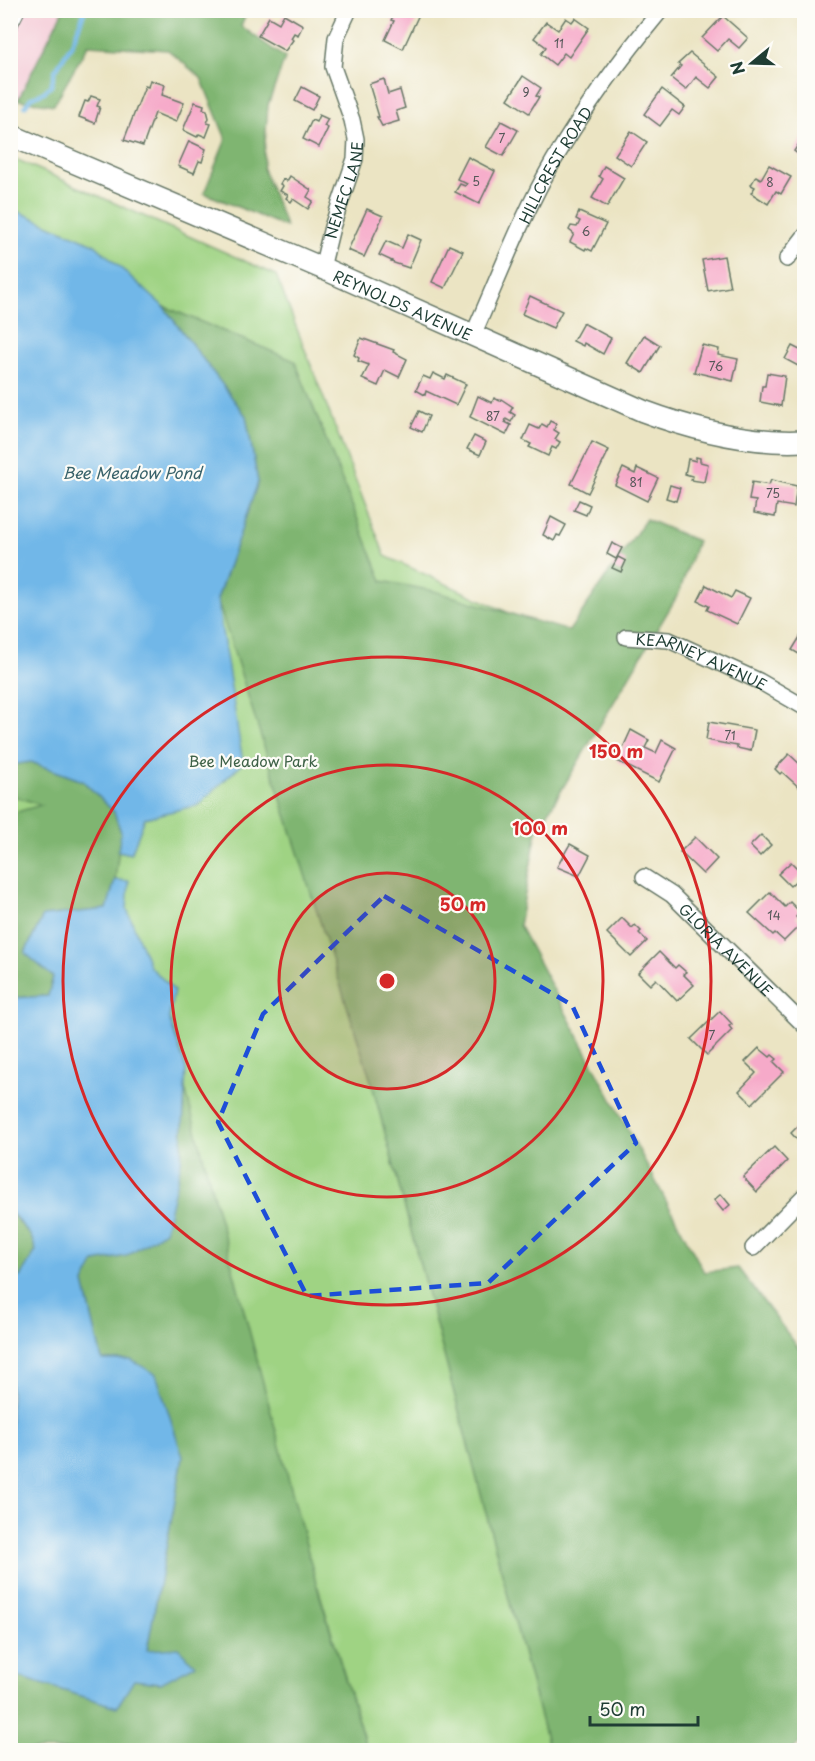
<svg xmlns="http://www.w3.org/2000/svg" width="815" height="1761" font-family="'Playpen Sans',sans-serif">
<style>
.built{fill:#f5cfda}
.green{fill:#9fd383;stroke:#5f885c;stroke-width:1.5}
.forest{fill:#7fb571;stroke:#4f7952;stroke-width:1.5}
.water{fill:#71b7e8;stroke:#487a8e;stroke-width:1.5}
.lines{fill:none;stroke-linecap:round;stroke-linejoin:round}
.stream{stroke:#71b7e8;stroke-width:4.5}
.building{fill:#f6aac9}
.lane-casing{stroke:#676;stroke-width:10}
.street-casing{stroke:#676;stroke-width:18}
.secondary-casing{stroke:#676;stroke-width:24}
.lane{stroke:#fff;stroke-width:8}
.street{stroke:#fff;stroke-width:15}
.secondary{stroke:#fff;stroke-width:21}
.marked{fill:none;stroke:#1d4ed8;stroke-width:4.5;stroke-dasharray:12 8;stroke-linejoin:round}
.ring{fill:none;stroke:#d62828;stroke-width:3}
.labels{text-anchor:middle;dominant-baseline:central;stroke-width:4.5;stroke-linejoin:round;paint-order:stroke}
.number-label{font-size:12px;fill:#555859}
.street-label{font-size:15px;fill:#1f3d34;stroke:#fdfcf7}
.park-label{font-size:15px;fill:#3f6248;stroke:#fdfcf7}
.water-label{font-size:16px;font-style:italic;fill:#38626a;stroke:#fdfcf7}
.centre{fill:#d62828;stroke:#fdfcf7;stroke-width:3}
.ring-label{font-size:18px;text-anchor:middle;font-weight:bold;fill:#d62828;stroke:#fdfcf7;stroke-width:4.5;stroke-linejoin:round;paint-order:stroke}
</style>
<rect width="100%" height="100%" fill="#fdfcf7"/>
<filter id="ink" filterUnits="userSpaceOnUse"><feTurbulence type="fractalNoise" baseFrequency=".0167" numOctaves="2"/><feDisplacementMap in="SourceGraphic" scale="12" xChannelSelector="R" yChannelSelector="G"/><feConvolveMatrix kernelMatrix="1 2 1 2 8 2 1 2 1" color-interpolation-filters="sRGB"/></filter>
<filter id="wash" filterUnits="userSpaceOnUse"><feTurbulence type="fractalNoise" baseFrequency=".008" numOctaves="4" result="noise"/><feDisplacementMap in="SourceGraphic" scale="24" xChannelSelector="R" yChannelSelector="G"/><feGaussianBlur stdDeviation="1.35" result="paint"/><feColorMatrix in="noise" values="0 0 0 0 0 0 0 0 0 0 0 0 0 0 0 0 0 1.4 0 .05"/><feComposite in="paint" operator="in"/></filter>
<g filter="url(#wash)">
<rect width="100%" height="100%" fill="#ebe4c3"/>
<!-- built -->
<polygon class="built" points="10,11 63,11 18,100 11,99"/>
<!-- green -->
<polygon class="green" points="11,157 276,275 385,556 579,645 370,1076 549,1750 367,1750 318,1587 11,1750"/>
<!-- forest -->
<g class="forest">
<polygon points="63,10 247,11 241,26 285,58 268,105 263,169 286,227 204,193 226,139 201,78 168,50 88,45 54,105 18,100"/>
<polygon points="163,306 295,361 382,581 434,591 569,631 646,519 697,541 679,593 537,831 519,925 704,1272 738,1268 804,1355 804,1739 792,1750 549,1750 372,1084 217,599 258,482 246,416"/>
<polygon points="31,762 83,781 114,811 121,832 115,880 107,909 43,916 25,952 53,977 48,996 11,998 10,814 41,805 11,795 11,765"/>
<polygon points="185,1088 317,1586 367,1750 11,1750 10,1667 16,1676 134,1680 161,1683 147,1650 183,1457 131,1360 102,1360 84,1283 94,1262 126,1256 181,1163"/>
<polygon points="10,1212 31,1236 36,1251 20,1277 11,1278"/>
</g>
<!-- water -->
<g class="water">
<polygon points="10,208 94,244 163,306 246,416 258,482 217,599 243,763 198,805 145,818 131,854 118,851 121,832 114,812 83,781 31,762 11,765"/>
<polygon points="115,880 129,881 127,909 150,967 174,990 169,1018 186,1068 181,1163 165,1231 126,1256 95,1262 84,1283 102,1360 131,1360 156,1374 183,1457 147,1650 178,1648 195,1665 161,1683 134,1680 117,1707 16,1676 10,1667 11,1278 20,1277 36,1251 31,1236 11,1212 11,998 48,996 53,977 25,953 43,916 107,909"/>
</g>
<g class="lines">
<!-- stream -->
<polyline class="stream" points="25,106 31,98 44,92 51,86 55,71 72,44 85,10"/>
</g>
<g id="blocks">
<!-- building -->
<g class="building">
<polygon points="396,10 421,10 403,49 385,40 394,21 391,20"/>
<polygon points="284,14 303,25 298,35 294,33 291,38 293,40 285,51 258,36 269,17 279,23"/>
<polygon points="723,16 748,38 739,48 728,39 717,51 702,38"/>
<polygon points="566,18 572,22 575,18 589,28 569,57 564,53 555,65 541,54 546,47 534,38 546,22 558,30"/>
<polygon points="690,53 719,77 710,88 696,77 686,90 671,78 681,66 678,64"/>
<polygon points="523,76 541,88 536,96 539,97 529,113 508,99"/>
<polygon points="384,79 388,94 400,90 405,108 396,111 399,121 382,126 377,117 379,117 369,84"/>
<polygon points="150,80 165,85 162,95 184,103 176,122 155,113 143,146 124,140 145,86 148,87"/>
<polygon points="302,87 319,96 312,110 295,101"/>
<polygon points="662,89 685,107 679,115 672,110 660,126 644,114"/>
<polygon points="91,96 100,99 97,106 100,107 95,123 79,117 85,101 88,102"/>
<polygon points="195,102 204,105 203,109 207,110 209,118 207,123 211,124 206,137 199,134 197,137 183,130"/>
<polygon points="319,115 328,119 324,126 328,128 319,147 303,139 312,120 316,122"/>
<polygon points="501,121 518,130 503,156 486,147"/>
<polygon points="631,131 647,142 631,166 615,155"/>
<polygon points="804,136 804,159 794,151"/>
<polygon points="189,141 206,149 202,162 199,161 194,173 178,166"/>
<polygon points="468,157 495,171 479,204 455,192 460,184 465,186 467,184 457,179"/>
<polygon points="769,165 791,177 781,194 776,191 768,204 751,193 755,187 751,185 756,176 761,179"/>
<polygon points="604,166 624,178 607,207 592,198 603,179 599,176"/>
<polygon points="290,176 311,190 307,197 313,201 308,209 293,199 291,202 286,198 288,195 280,191 283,186 280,184 283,179 287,181"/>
<polygon points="367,209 383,216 364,257 348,250"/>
<polygon points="579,212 606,224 592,251 586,248 585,250 570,242 574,234 569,230 571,226 577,227 580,221 576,219"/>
<polygon points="408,234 421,240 409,268 391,262 392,261 379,255 386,241 402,248"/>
<polygon points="449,245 463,251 445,288 432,282"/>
<polygon points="724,256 730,287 708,291 702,260"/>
<polygon points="530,296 562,311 553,328 522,314"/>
<polygon points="583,323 611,338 603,354 584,343 583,346 573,341"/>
<polygon points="644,335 660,345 643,373 627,363"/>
<polygon points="361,338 394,350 393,352 407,359 399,377 385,370 378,386 362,379 369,365 358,361 359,358 354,355"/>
<polygon points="702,345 719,349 718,355 738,359 733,381 694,372"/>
<polygon points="792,346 804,352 798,366 785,359"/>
<polygon points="433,373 445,379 447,375 466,384 456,405 426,391 425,395 416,390 423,376 430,379"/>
<polygon points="767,373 785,376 781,406 760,402 762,386 765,386"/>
<polygon points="478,396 492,403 494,398 500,401 501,399 513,407 510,412 515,415 511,422 506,419 505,422 511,425 506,435 470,417"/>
<polygon points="419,411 429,416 422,432 411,427"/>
<polygon points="550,421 556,424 554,430 559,433 555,439 560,442 556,449 552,447 548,456 529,447 531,444 523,440 530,425 539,429 542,424 547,427"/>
<polygon points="474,436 486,442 480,455 467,449"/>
<polygon points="592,442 609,450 588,493 571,484"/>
<polygon points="696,457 700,458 700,462 708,464 704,482 691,480 692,476 685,474 688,459 696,461"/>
<polygon points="623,468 635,474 637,468 658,478 647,501 615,485"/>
<polygon points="771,480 797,486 794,507 777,504 775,517 754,513 756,501 749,500 752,482 769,485"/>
<polygon points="670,485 680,488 676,501 666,498"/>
<polygon points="579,500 590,505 586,515 574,510"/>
<polygon points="551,517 566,525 560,536 557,535 554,541 543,535"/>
<polygon points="612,543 622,548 616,559 607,554"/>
<polygon points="618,557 626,561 621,572 612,568"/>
<polygon points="706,585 731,598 735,591 750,598 737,624 707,610 709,606 698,601"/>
<polygon points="803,632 804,633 804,657 792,650"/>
<polygon points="709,722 755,730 751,751 737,748 737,746 706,740"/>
<polygon points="631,730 649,740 645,748 656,753 662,740 676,748 659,782 617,761"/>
<polygon points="789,754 804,768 804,796 800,792 802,790 782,772 780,774 775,769"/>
<polygon points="761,835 771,845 760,856 750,846"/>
<polygon points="695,837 717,859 703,874 680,852"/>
<polygon points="570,844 590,855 579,876 557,867"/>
<polygon points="791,862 803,874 790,886 778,874"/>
<polygon points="770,892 785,907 790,902 800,912 796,917 802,923 784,941 775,933 773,935 749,913"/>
<polygon points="622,918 632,928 635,925 641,931 639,933 647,941 631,957 607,933"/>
<polygon points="659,952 675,968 678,965 686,972 683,974 694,985 677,1001 656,979 650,985 638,973"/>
<polygon points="720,1011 732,1024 729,1026 732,1030 707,1055 691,1039"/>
<polygon points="759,1048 770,1057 772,1055 777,1059 774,1062 784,1072 752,1104 739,1091 756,1073 745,1062"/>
<polygon points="804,1120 804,1143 802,1145 791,1133"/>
<polygon points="774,1147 787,1161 757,1192 743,1177"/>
<polygon points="721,1194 730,1205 723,1211 714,1200"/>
</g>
</g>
</g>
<g filter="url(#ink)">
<use href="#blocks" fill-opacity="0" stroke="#676" stroke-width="1.5"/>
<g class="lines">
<defs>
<polyline id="lane" points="10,32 21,10"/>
<g id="street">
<polyline points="787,259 804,237"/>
<path id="s1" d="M 322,268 L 332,227 L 355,159 L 356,139 L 352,120 L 333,67 L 336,38 L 349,10"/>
<path id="s2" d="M 473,335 C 499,277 522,215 554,160 C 585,108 622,57 661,10"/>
<path id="s3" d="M 626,637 L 669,640 L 759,681 L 804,707"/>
<path id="s4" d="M 644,877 L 672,895 L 804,1025"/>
<polyline points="753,1248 804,1196"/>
</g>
<g id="secondary">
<path id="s5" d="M 10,135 L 322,268 L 643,411 C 694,430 750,444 804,441"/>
</g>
</defs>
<!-- lane casing -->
<use href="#lane" class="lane-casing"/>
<!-- street casing -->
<use href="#street" class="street-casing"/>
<!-- secondary casing -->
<use href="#secondary" class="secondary-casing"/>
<!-- lane -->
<use href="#lane" class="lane"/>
<!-- street -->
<use href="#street" class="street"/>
<!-- secondary -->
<use href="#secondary" class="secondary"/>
</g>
</g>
<!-- marked area -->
<path class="marked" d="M 384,896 L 572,1005 L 636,1143 L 488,1283 L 307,1296 L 218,1122 L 263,1014 Z"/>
<!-- distance rings -->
<circle cx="387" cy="981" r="108" fill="#d62828" fill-opacity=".12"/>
<g class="ring">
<circle cx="387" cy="981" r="108"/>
<circle cx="387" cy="981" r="216"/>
<circle cx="387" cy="981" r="324"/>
</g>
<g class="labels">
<!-- number labels -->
<g class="number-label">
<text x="559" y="43">11</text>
<text x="526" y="92">9</text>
<text x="502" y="138">7</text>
<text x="476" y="181">5</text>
<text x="770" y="182">8</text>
<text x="586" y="231">6</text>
<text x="716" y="366">76</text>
<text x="493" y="416">87</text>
<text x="636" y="482">81</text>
<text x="773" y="493">75</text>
<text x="730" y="735">71</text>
<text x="774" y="915">14</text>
<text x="712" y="1035">7</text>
</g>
<!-- street labels -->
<g class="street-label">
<text stroke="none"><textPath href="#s2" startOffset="189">HILLCREST ROAD</textPath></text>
<text stroke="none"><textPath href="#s1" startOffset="81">NEMEC LANE</textPath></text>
<text stroke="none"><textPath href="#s5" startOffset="428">REYNOLDS AVENUE</textPath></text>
<text stroke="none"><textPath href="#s3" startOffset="80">KEARNEY AVENUE</textPath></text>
<text stroke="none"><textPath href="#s4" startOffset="110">GLORIA AVENUE</textPath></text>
</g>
<!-- park labels -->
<g class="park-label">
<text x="253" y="760">Bee Meadow Park</text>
</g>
<!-- water labels -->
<g class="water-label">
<text x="132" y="472">Bee Meadow Pond</text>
</g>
</g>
<circle cx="387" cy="981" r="9" class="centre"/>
<g class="ring-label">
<text x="616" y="758">150 m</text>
<text x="540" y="835">100 m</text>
<text x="463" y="911">50 m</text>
</g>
<!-- margin -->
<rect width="815" height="1761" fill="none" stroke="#fdfcf7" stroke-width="36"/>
<!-- north arrow -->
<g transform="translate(752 63) rotate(251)" stroke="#fdfcf7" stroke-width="4.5" paint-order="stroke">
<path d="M0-4.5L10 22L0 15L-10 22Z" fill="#1f3d34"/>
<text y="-9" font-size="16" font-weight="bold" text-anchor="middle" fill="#1f3d34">N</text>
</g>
<!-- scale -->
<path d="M590 1716v9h108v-9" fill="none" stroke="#1f3d34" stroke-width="3"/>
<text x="599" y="1716" font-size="18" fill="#1f3d34" stroke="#fdfcf7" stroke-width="4.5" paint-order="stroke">50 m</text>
</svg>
